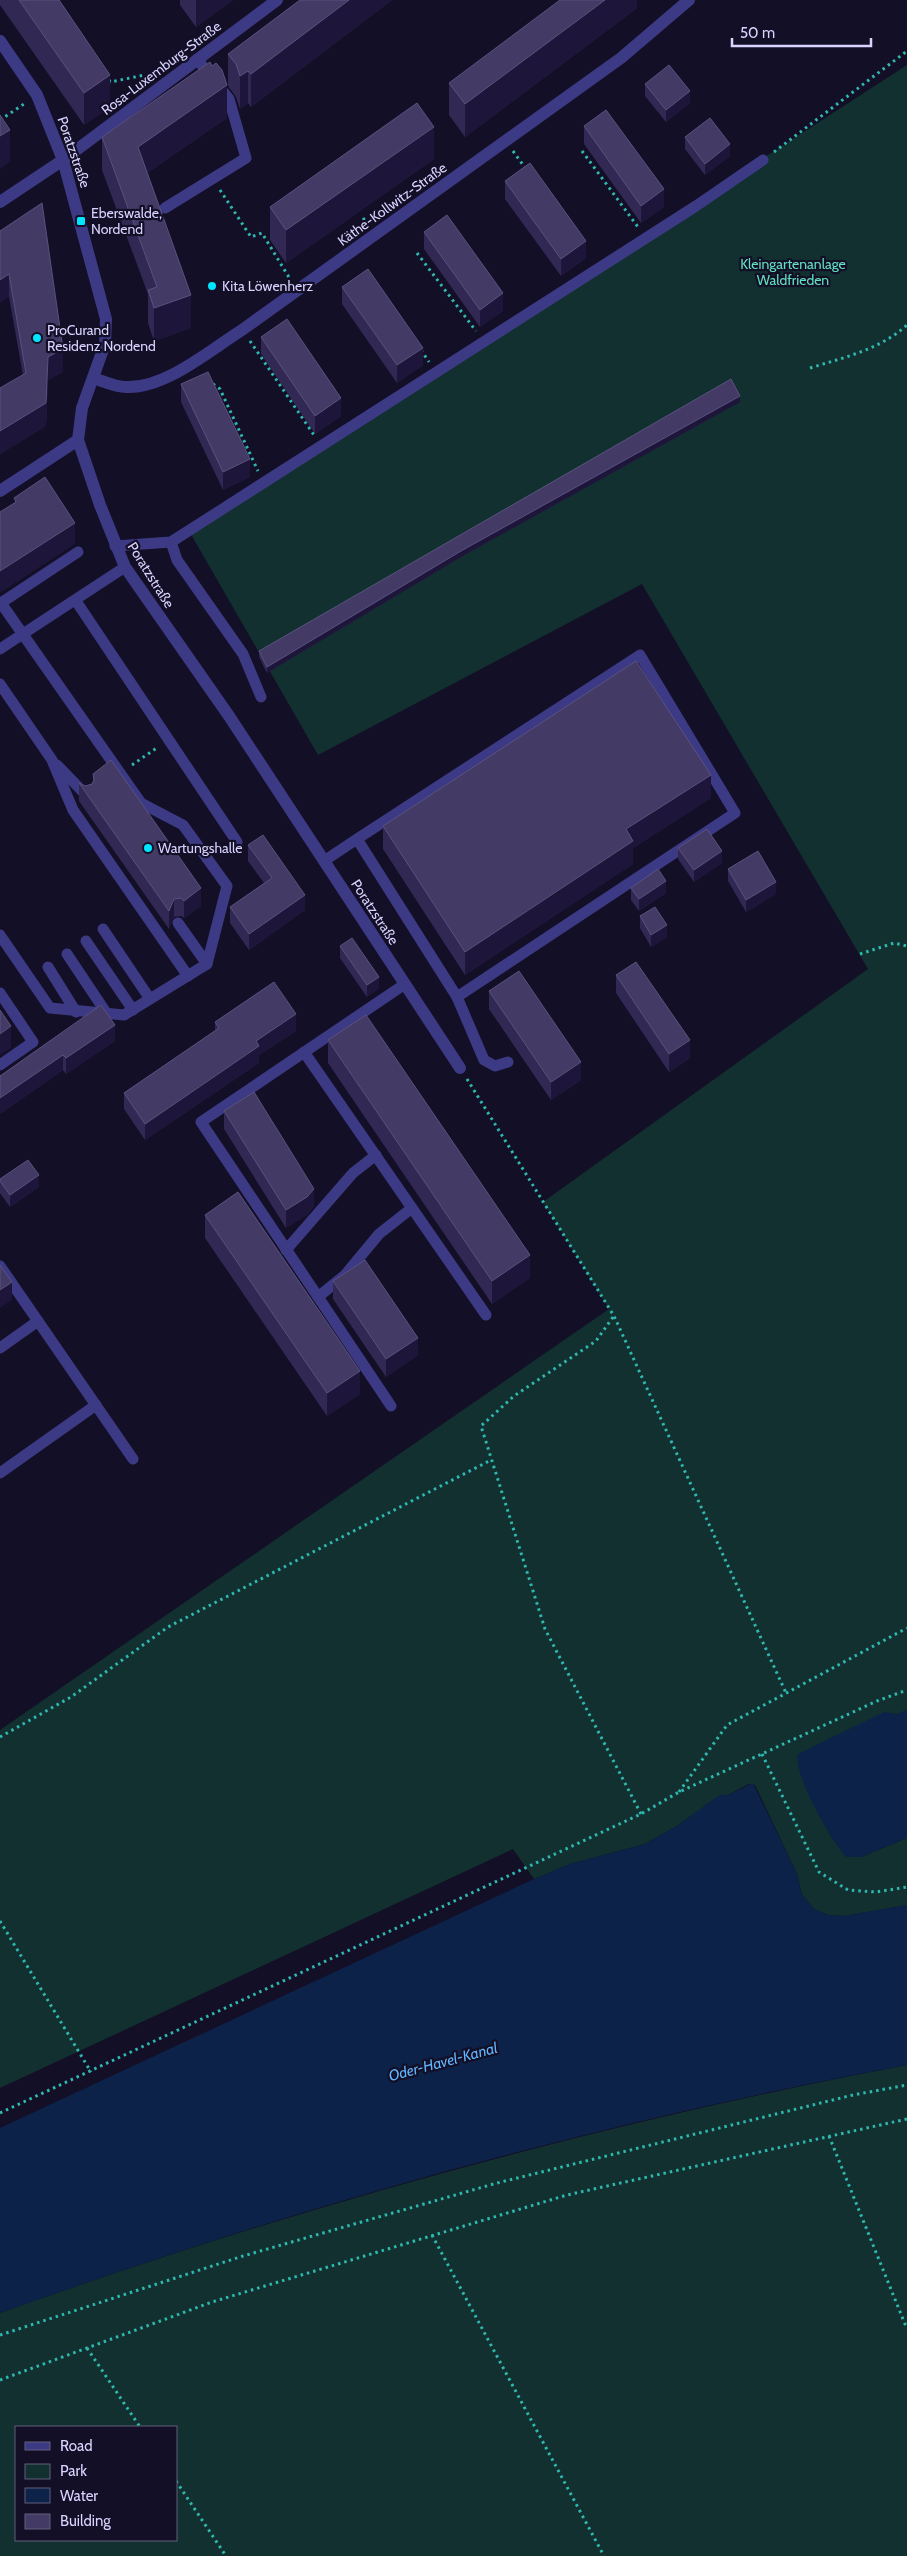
<svg xmlns="http://www.w3.org/2000/svg" width="907" height="2556" font-family="Cabin,sans-serif">
<style>
.green{fill:#12302f;fill-rule:evenodd}
.water{fill:#0c2248}
.lines{fill:none;stroke-linecap:round;stroke-linejoin:round}
.path{stroke:#2fb8b0;stroke-width:3;stroke-dasharray:2.5 4;stroke-linecap:butt}
.lane{stroke:#3d3a85;stroke-width:11}
.street{stroke:#3d3a85;stroke-width:12}
.wall{fill:#312854}
.shaded-wall{fill:#1d163a}
.building{fill:#433a66;stroke:#5a527e}
.poi-dot{fill:#00e5ff;stroke:#130f26;stroke-width:2}
.labels{text-anchor:middle;dominant-baseline:central;stroke-width:4.5;stroke-linejoin:round;paint-order:stroke}
.street-label{font-size:14px;fill:#d9d4ff;stroke:#130f26}
.poi-label{font-size:14px;fill:#d9d4ff;stroke:#130f26;text-anchor:start}
.park-label{font-size:14px;fill:#5fe0c0;stroke:#130f26}
.water-label{font-size:15px;font-style:italic;fill:#62b6ff;stroke:#130f26}
</style>
<rect width="100%" height="100%" fill="#130f26"/>
<!-- green -->
<g class="green">
<polygon points="907,65 907,1710 898,1714 891,1714 815,1807 832,1838 861,1857 907,1838 907,1905 844,1916 828,1915 814,1909 802,1895 797,1874 755,1785 749,1784 726,1796 721,1795 677,1826 645,1844 570,1864 534,1879 513,1849 0,2088 0,1730 609,1309 543,1202 868,969 642,584 318,755 189,531"/>
<path d="M 907,2065 L 907,2556 L 0,2556 L 0,2313 C 296,2207 598,2124 907,2065 ZM 16,2427 L 176,2427 L 176,2540 L 16,2540 Z"/>
</g>
<!-- water -->
<g class="water">
<path d="M 907,1710 L 907,1838 L 861,1857 L 846,1857 C 832,1842 792,1773 798,1754 L 884,1712 L 898,1714 Z"/>
<path d="M 753,1783 L 797,1874 L 802,1895 L 814,1909 L 828,1915 L 844,1916 L 907,1905 L 907,2065 C 598,2122 295,2207 0,2313 L 0,2128 L 534,1879 L 570,1864 L 645,1844 L 677,1826 L 721,1794 L 726,1796 Z"/>
</g>
<g class="lines">
<!-- path -->
<g class="path">
<polyline points="109,80 110,82 145,75 149,79"/>
<polyline points="0,120 24,104"/>
<polyline points="513,151 526,169"/>
<polyline points="582,151 638,227"/>
<polyline points="774,152 907,51"/>
<polyline points="220,190 251,237 262,233 290,279"/>
<polyline points="363,218 368,224"/>
<polyline points="417,253 476,331"/>
<polyline points="250,341 314,435"/>
<polyline points="421,350 429,362"/>
<path d="M 810,368 C 845,357 879,350 907,325"/>
<polyline points="213,384 220,389 258,471"/>
<polyline points="132,765 158,747"/>
<polyline points="860,954 894,943 907,946"/>
<polyline points="467,1079 614,1316 786,1693"/>
<polyline points="613,1317 596,1341 514,1396 481,1426 545,1629 641,1814"/>
<polyline points="0,1737 71,1697 168,1627 491,1460"/>
<polyline points="762,1754 819,1872 848,1890 876,1892 907,1887"/>
<polyline points="679,1792 727,1725 907,1628"/>
<polyline points="0,1921 91,2072"/>
<polyline points="0,2113 641,1814 679,1792 877,1701 907,1690"/>
<polyline points="829,2136 907,2329"/>
<polyline points="432,2235 604,2556"/>
<polyline points="0,2335 243,2256 497,2183 853,2095 907,2085"/>
<polyline points="87,2348 140,2427"/>
<polyline points="0,2380 212,2302 567,2195 907,2119"/>
<polyline points="176,2481 226,2556"/>
</g>
<!-- lane -->
<g class="lane">
<polyline points="165,208 246,158 229,99 197,59"/>
<polyline points="171,542 177,560 243,654 261,697"/>
<polyline points="115,546 171,542 696,206 763,160"/>
<polyline points="76,601 237,842"/>
<polyline points="0,649 125,567"/>
<polyline points="0,684 52,760 73,810 188,976"/>
<polyline points="57,765 87,796"/>
<polyline points="324,861 357,839 640,655 735,813 457,997 357,839"/>
<polyline points="178,923 207,964"/>
<polyline points="103,929 150,999"/>
<polyline points="0,935 50,1008 124,1015 207,964 227,886 183,825 141,803 1,603 78,552"/>
<polyline points="86,941 133,1010"/>
<polyline points="67,954 107,1014"/>
<polyline points="48,967 76,1012"/>
<polyline points="0,993 33,1042 0,1065"/>
<polyline points="457,997 484,1060 495,1066 508,1062"/>
<polyline points="304,1052 486,1315"/>
<polyline points="286,1250 353,1173 376,1155"/>
<polyline points="0,1266 133,1459"/>
<polyline points="318,1297 345,1275 379,1234 412,1208"/>
<polyline points="0,1348 38,1321"/>
<polyline points="391,1406 201,1122 405,984"/>
<polyline points="0,1473 96,1405"/>
</g>
<!-- street -->
<g class="street">
<polyline points="0,41 37,95 63,160 106,319 105,344 82,408 78,440 100,505 125,567 229,716 460,1068"/>
<polyline points="0,202 63,160 277,0"/>
<path d="M 93,378 C 103,381 115,387 126,387 C 165,389 210,350 242,330 L 621,58 L 689,0"/>
<polyline points="0,491 78,440"/>
</g>
</g>
<!-- wall -->
<g class="wall">
<polygon points="0,0 59,0 110,107 84,125 0,5"/>
<polygon points="180,0 233,0 196,27 180,5"/>
<polygon points="300,0 392,0 251,107 248,103 240,109 236,97 228,86 228,54"/>
<polygon points="637,0 637,8 465,137 449,115 449,83"/>
<polygon points="645,84 690,103 666,122 645,96"/>
<polygon points="227,118 147,173 191,328 154,341 148,323 148,294 102,170 102,137"/>
<polygon points="584,126 664,207 641,223 584,144"/>
<polygon points="685,137 730,156 705,175 685,149"/>
<polygon points="434,159 286,263 270,240 270,207"/>
<polygon points="505,181 586,258 561,276 505,199"/>
<polygon points="0,231 63,372 48,380 46,426 0,454 0,388 23,375 9,297"/>
<polygon points="424,232 503,311 480,327 424,249"/>
<polygon points="342,287 423,365 397,383 342,304"/>
<polygon points="261,337 341,416 315,434 261,354"/>
<polygon points="181,384 250,477 223,490 181,402"/>
<polygon points="740,402 461,557 267,673 259,657 259,651"/>
<polygon points="93,774 201,906 184,918 181,916 174,917 169,929 79,801 79,783 85,786 92,784 93,783"/>
<polygon points="711,798 633,848 633,864 465,975 383,849 383,826"/>
<polygon points="248,845 305,910 249,950 230,923 230,907 264,883 248,861"/>
<polygon points="678,848 722,863 694,882 678,859"/>
<polygon points="728,869 776,894 746,912 728,881"/>
<polygon points="631,888 666,893 639,911 631,900"/>
<polygon points="640,916 667,937 651,947 640,928"/>
<polygon points="340,946 379,988 367,997 340,958"/>
<polygon points="616,975 690,1058 669,1072 616,993"/>
<polygon points="489,991 581,1080 551,1100 489,1009"/>
<polygon points="101,1005 115,1041 66,1074 63,1070 0,1114"/>
<polygon points="215,1022 296,1031 259,1055 259,1063 145,1140 124,1109 124,1093 215,1031"/>
<polygon points="328,1040 530,1278 492,1304 328,1063"/>
<polygon points="224,1111 314,1206 307,1215 286,1228 224,1129"/>
<polygon points="0,1179 39,1187 10,1207 0,1193"/>
<polygon points="205,1215 360,1394 327,1416 205,1238"/>
<polygon points="333,1281 418,1355 386,1377 333,1299"/>
</g>
<!-- shaded-wall -->
<g class="shaded-wall">
<polygon points="196,0 233,0 196,27"/>
<polygon points="349,0 392,0 251,107 251,74"/>
<polygon points="605,0 637,0 637,8 465,137 465,104"/>
<polygon points="248,71 248,103 240,109 240,76"/>
<polygon points="110,75 110,107 84,125 84,93"/>
<polygon points="227,85 227,118 138,179 138,147"/>
<polygon points="690,91 690,103 666,122 666,110"/>
<polygon points="434,127 434,159 286,263 286,230"/>
<polygon points="10,130 10,162 0,169 0,136"/>
<polygon points="730,144 730,156 705,175 705,164"/>
<polygon points="664,189 664,207 641,223 641,206"/>
<polygon points="586,241 586,258 561,276 561,259"/>
<polygon points="9,274 9,297 0,303 0,280"/>
<polygon points="503,293 503,311 480,327 480,310"/>
<polygon points="191,295 191,328 154,341 154,308"/>
<polygon points="423,348 423,365 397,383 397,365"/>
<polygon points="63,349 63,372 48,380 46,426 0,454 0,431 48,357"/>
<polygon points="740,396 740,402 461,557 267,673 267,667 461,551"/>
<polygon points="341,398 341,416 315,434 315,416"/>
<polygon points="250,459 250,477 223,490 223,472"/>
<polygon points="75,523 75,544 0,593 0,571"/>
<polygon points="711,775 711,798 633,848 633,864 465,975 465,952 626,829"/>
<polygon points="722,851 722,863 694,882 694,870"/>
<polygon points="666,881 666,893 639,911 639,899"/>
<polygon points="776,882 776,894 746,912 746,900"/>
<polygon points="201,888 201,906 184,918 184,901"/>
<polygon points="305,895 305,910 249,950 249,934"/>
<polygon points="174,899 174,917 169,929 169,911"/>
<polygon points="667,925 667,937 651,947 651,935"/>
<polygon points="379,977 379,988 367,997 367,985"/>
<polygon points="296,1014 296,1031 259,1055 259,1063 145,1140 145,1124 256,1041"/>
<polygon points="115,1025 115,1041 66,1074 66,1058"/>
<polygon points="11,1026 11,1048 0,1055 0,1034"/>
<polygon points="690,1040 690,1058 669,1072 669,1054"/>
<polygon points="63,1055 63,1070 0,1114 0,1098"/>
<polygon points="581,1062 581,1080 551,1100 551,1082"/>
<polygon points="39,1175 39,1187 10,1207 10,1195"/>
<polygon points="314,1189 314,1206 307,1215 286,1228 286,1210"/>
<polygon points="530,1255 530,1278 492,1304 492,1281"/>
<polygon points="12,1282 12,1300 0,1308 0,1290"/>
<polygon points="418,1338 418,1355 386,1377 386,1359"/>
<polygon points="360,1371 360,1394 327,1416 327,1393"/>
</g>
<!-- building -->
<g class="building">
<polygon points="19,0 59,0 110,75 84,93"/>
<polygon points="300,0 349,0 251,74 248,71 240,76 236,64 228,54"/>
<polygon points="560,0 605,0 465,104 449,83"/>
<polygon points="210,62 212,66 216,63 222,70 227,85 138,147 191,295 154,308 148,290 157,287 102,137"/>
<polygon points="669,65 690,91 666,110 645,84"/>
<polygon points="417,103 434,127 286,230 270,207"/>
<polygon points="606,110 664,189 641,206 584,126"/>
<polygon points="0,115 10,130 0,136"/>
<polygon points="710,118 730,144 705,164 685,137"/>
<polygon points="530,163 586,241 561,259 505,181"/>
<polygon points="42,203 63,349 48,357 46,403 0,431 0,388 26,373 9,274 0,280 0,231"/>
<polygon points="447,215 503,293 480,310 424,232"/>
<polygon points="368,269 423,348 397,365 342,287"/>
<polygon points="287,319 341,398 315,416 261,337"/>
<polygon points="208,372 250,459 223,472 181,384"/>
<polygon points="731,379 740,396 461,551 267,667 259,651"/>
<polygon points="45,477 75,523 0,571 0,512 16,502 14,498"/>
<polygon points="636,661 711,775 626,829 633,841 465,952 383,826"/>
<polygon points="111,760 201,888 184,901 181,898 174,899 169,911 79,783 85,786 92,784 94,780 93,774"/>
<polygon points="707,829 722,851 694,870 678,848"/>
<polygon points="263,835 305,895 249,934 230,907 272,878 248,845"/>
<polygon points="758,851 776,882 746,900 728,869"/>
<polygon points="658,869 666,881 639,899 631,888"/>
<polygon points="655,907 667,925 651,935 640,916"/>
<polygon points="352,938 379,977 367,985 340,946"/>
<polygon points="636,962 690,1040 669,1054 616,975"/>
<polygon points="519,971 581,1062 551,1082 489,991"/>
<polygon points="274,982 296,1014 256,1041 259,1046 145,1124 124,1093 219,1028 215,1022"/>
<polygon points="101,1005 115,1025 66,1058 63,1055 0,1098 0,1076"/>
<polygon points="0,1010 11,1026 0,1034"/>
<polygon points="366,1015 530,1255 492,1281 328,1040"/>
<polygon points="254,1092 314,1189 307,1197 286,1210 224,1111"/>
<polygon points="28,1160 39,1175 10,1195 0,1181 0,1179"/>
<polygon points="238,1192 360,1371 327,1393 205,1215"/>
<polygon points="365,1260 418,1338 386,1359 333,1281"/>
<polygon points="0,1265 12,1282 0,1290"/>
</g>
<!-- markers -->
<g class="poi-dot">
<rect x="76" y="216" width="10" height="10" rx="2.5"/>
<circle cx="212" cy="286" r="5"/>
<circle cx="37" cy="338" r="5"/>
<circle cx="148" cy="848" r="5"/>
</g>
<g class="labels">
<!-- street labels -->
<g class="street-label">
<text transform="translate(161 68) rotate(-37)">Rosa-Luxemburg-Straße</text>
<text transform="translate(74 152) rotate(71)">Poratzstraße</text>
<text transform="translate(392 204) rotate(-36)">Käthe-Kollwitz-Straße</text>
<text transform="translate(151 575) rotate(58)">Poratzstraße</text>
<text transform="translate(375 912) rotate(57)">Poratzstraße</text>
</g>
<!-- poi labels -->
<g class="poi-label">
<text x="91" y="213">Eberswalde,<tspan x="91" dy="16">Nordend</tspan></text>
<text x="222" y="286">Kita Löwenherz</text>
<text x="47" y="330">ProCurand<tspan x="47" dy="16">Residenz Nordend</tspan></text>
<text x="158" y="848">Wartungshalle</text>
</g>
<!-- park labels -->
<g class="park-label">
<text x="793" y="264">Kleingartenanlage<tspan x="793" dy="16">Waldfrieden</tspan></text>
</g>
<!-- water labels -->
<g class="water-label">
<text transform="translate(443 2062) rotate(-15)">Oder-Havel-Kanal</text>
</g>
</g>
<!-- legend -->
<rect x="15" y="2426" width="162" height="115" fill="#130f26" stroke="#625e7d"/>
<rect x="25" y="2442" width="25" height="8" fill="#3d3a85" stroke="#625e7d"/>
<text x="60" y="2451" font-size="15" fill="#d9d4ff">Road</text>
<rect x="25" y="2464" width="25" height="15" fill="#12302f" stroke="#625e7d"/>
<text x="60" y="2476" font-size="15" fill="#d9d4ff">Park</text>
<rect x="25" y="2488" width="25" height="15" fill="#0c2248" stroke="#625e7d"/>
<text x="60" y="2501" font-size="15" fill="#d9d4ff">Water</text>
<rect x="25" y="2514" width="25" height="15" fill="#433a66" stroke="#625e7d"/>
<text x="60" y="2526" font-size="15" fill="#d9d4ff">Building</text>
<!-- scale -->
<path d="M732 38v8h139v-8" fill="none" stroke="#d9d4ff" stroke-width="2.5"/>
<text x="740" y="38" font-size="15" fill="#d9d4ff" stroke="#130f26" stroke-width="4" paint-order="stroke">50 m</text>
</svg>
